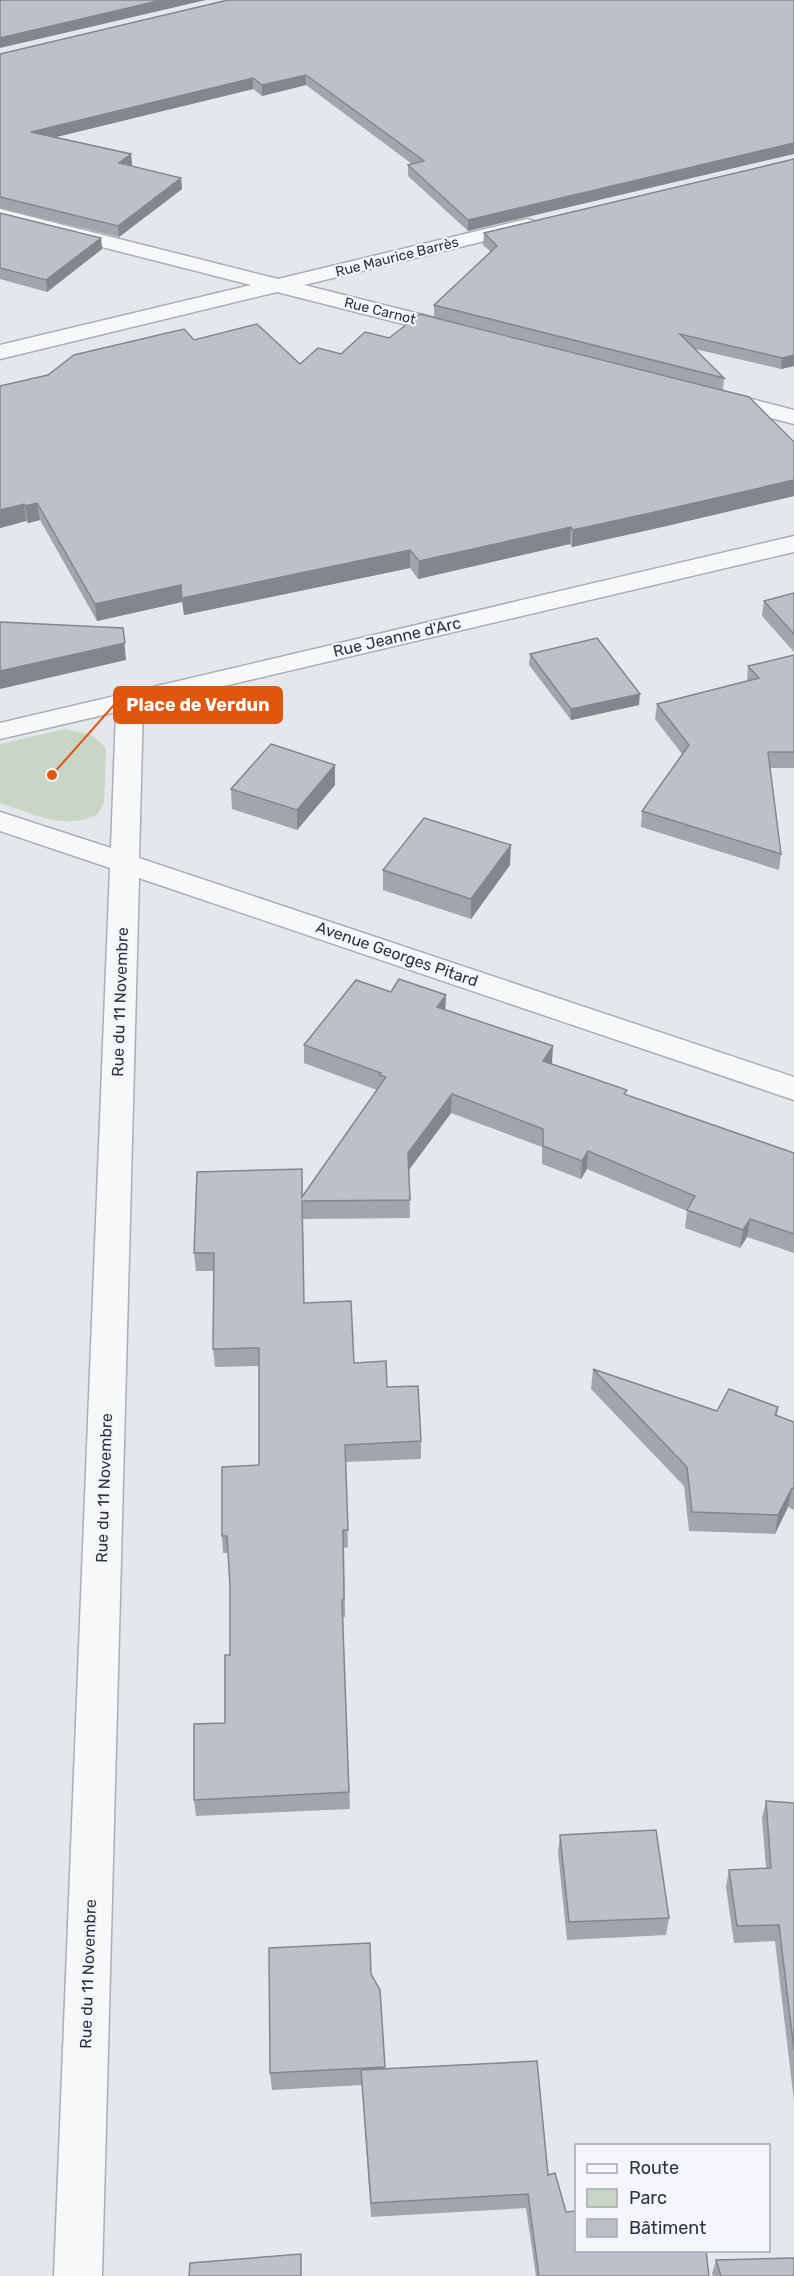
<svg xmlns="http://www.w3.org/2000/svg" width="794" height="2276" font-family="Rubik,sans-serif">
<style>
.green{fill:#c9d6c5}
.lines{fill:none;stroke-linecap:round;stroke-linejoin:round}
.minor-casing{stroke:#a9aeb7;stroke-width:3}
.minor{fill:#f7f8fa;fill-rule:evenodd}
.wall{fill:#a1a5ae}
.shaded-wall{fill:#83868d}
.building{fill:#bbc0ca;stroke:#83868d;stroke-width:1.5}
.labels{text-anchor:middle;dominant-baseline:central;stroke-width:4.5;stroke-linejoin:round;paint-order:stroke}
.far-street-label{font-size:14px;fill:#2b3445;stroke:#f4f6f9}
.street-label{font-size:16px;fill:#2b3445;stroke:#f4f6f9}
.leader{fill:none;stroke:#df570f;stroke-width:2}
.callout-dot{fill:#df570f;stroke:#f4f6f9;stroke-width:2}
.callout{fill:#df570f;stroke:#df570f;stroke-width:2}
.callout-label{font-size:18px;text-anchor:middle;font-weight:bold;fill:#fff}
</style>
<rect width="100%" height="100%" fill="#e4e7ec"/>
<!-- green -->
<path class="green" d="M 65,729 L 92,735 L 106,748 L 104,803 L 98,814 C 63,831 35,814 0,803 L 0,744 Z"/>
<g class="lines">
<defs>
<g id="minor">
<polygon points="0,209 278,279 527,219 534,221 538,225 534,229 304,285 463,325 466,330 463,335 455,337 277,292 0,359 0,345 251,285 0,221"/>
<polygon points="717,390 794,410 794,424 709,402 705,397 709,392"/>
<polygon points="794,536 794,552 143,705 139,858 794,1077 794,1100 139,878 102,2276 54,2276 110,868 0,831 0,812 111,848 116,712 0,739 0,723"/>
</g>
</defs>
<!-- minor casing -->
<use href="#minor" class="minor-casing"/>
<!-- minor -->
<use href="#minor" class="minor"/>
</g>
<!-- wall -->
<g class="wall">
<polygon points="794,0 468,231 408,176 408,165 412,164 306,85 262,96 253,89 55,137 131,154 132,165 131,166 181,178 182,189 119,237 0,208 0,54"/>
<polygon points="794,159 794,366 781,369 695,349 724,378 723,390 434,317 434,305 491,252 483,245 484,233"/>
<polygon points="0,213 101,238 102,249 47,292 0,279"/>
<polygon points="194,340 300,364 341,354 794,442 794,496 662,527 572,547 570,544 418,579 410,568 184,615 182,602 97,621 40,520 28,523 26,521 0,528 0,386"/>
<polygon points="794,593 794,652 762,616 764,601"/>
<polygon points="530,654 639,705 571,720 529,665"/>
<polygon points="794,655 794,768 770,768 781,854 779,870 641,827 642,811 682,754 655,719 657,704 747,681 748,666"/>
<polygon points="335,765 335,785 297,830 232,809 231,789"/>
<polygon points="510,865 471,919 383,890 383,870"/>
<polygon points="391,992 446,995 445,1010 552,1064 626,1095 794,1153 794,1253 747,1237 740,1248 685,1228 687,1211 587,1169 581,1179 542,1164 542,1147 451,1113 409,1170 410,1218 303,1219 304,1303 354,1363 387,1387 421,1441 421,1459 346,1462 348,1547 344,1548 345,1617 342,1617 350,1809 196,1816 194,1800 225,1723 230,1655 230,1586 228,1553 223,1553 222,1536 259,1465 259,1366 215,1367 213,1349 214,1271 196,1271 194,1253 302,1196 377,1090 304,1063 304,1045"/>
<polygon points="593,1369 717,1411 778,1407 777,1416 794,1422 794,1510 788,1507 775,1534 689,1531 684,1486 591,1389"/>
<polygon points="766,1801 794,1803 794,2101 775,1941 734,1943 726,1887 729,1870 766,1868 762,1818"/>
<polygon points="560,1835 669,1918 666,1935 567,1940 558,1853"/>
<polygon points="371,1974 380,1990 385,2069 548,2175 566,2212 709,2276 536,2276 526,2208 371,2217 362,2085 272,2090 270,2073"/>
<polygon points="716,2260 794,2276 713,2276 712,2274"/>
</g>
<!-- shaded-wall -->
<g class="shaded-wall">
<polygon points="162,0 206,0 0,48 0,38"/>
<polygon points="306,75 306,85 262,96 262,85"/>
<polygon points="253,78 253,89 32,143 31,132"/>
<polygon points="794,143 794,154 468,231 468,220"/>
<polygon points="131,154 132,165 120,174 119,163"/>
<polygon points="181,178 182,189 119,237 118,226"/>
<polygon points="101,238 102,249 47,292 46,280"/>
<polygon points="794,355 794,366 781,369 782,358"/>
<polygon points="794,480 794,496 662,527 572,547 573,530"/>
<polygon points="37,503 40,520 28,523 25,506"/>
<polygon points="24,504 26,521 0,528 0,510"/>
<polygon points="571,527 570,544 418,579 419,561"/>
<polygon points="410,550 410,568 184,615 182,598"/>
<polygon points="181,585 182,602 97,621 95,604"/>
<polygon points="123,628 126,660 0,689 0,671"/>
<polygon points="640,694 639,705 571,720 571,709"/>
<polygon points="335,765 335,785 297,830 297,810"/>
<polygon points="511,845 510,865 471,919 471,899"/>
<polygon points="446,995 445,1013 437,1007"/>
<polygon points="553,1046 552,1064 543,1061"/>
<polygon points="452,1094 451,1113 408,1171 408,1153"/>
<polygon points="588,1151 587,1169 581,1179 582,1161"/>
<polygon points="750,1219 747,1237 740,1248 743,1230"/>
<polygon points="792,1488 788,1507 775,1534 778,1515"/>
</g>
<!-- building -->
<g class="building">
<polygon points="0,0 162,0 0,38"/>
<polygon points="228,0 794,0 794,143 468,220 408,165 424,161 306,75 262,85 253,78 31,132 131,154 119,163 181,178 118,226 0,197 0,54"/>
<polygon points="794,159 794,355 782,358 680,334 724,378 434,305 497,246 484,233"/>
<polygon points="0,213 101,238 46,280 0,268"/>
<polygon points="420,314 749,397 794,442 794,480 664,510 573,530 571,527 419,561 410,550 182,598 181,585 95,604 37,503 25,506 24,504 0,510 0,386 48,375 74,355 184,329 194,340 257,324 300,364 318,348 341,354 365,332 389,338"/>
<polygon points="794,593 794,634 764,601"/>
<polygon points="0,622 123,628 125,643 0,671"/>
<polygon points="597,638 640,694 571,709 530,654"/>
<polygon points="794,655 794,752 768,752 781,854 642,811 689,745 657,704 759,678 748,666"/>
<polygon points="271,744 335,765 297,810 231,789"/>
<polygon points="424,818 511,845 471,899 383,870"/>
<polygon points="399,979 446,995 437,1007 553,1046 543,1061 627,1090 624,1094 794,1153 794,1234 750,1219 743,1230 687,1210 695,1196 588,1151 582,1161 543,1146 543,1129 452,1094 408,1153 410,1200 302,1201 304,1303 351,1301 354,1363 386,1361 387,1387 418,1386 421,1441 345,1445 348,1530 343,1530 344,1600 342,1600 349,1792 194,1800 194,1724 225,1723 225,1655 230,1655 230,1586 227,1536 222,1536 222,1467 259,1465 259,1348 213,1349 214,1253 194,1253 197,1172 302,1169 302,1197 386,1077 379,1075 381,1073 304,1045 356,980 391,992"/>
<polygon points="593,1369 717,1411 729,1389 778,1407 775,1415 794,1422 794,1489 792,1488 778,1515 692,1512 687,1467"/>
<polygon points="766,1801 794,1803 794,2050 779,1925 737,1926 729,1870 771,1868"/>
<polygon points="656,1830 669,1918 569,1922 560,1835"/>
<polygon points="370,1943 371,1974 380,1990 385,2067 270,2073 269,1948"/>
<polygon points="537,2061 548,2175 555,2173 566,2212 576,2211 576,2250 706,2250 709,2276 539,2276 528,2194 371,2203 361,2070"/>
<polygon points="301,2254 301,2276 189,2276 190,2263"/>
<polygon points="794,2258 794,2276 721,2276 716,2260"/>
</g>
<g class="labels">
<!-- far-street labels -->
<g class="far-street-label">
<text transform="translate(397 257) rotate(-14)">Rue Maurice Barrès</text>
<text transform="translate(380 311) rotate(14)">Rue Carnot</text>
</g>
<!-- street labels -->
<g class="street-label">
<text transform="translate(397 637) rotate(-13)">Rue Jeanne d'Arc</text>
<text transform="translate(397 954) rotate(19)">Avenue Georges Pitard</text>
<text transform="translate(120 1002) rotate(-88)">Rue du 11 Novembre</text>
<text transform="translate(104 1488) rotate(-88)">Rue du 11 Novembre</text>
<text transform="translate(88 1974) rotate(-88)">Rue du 11 Novembre</text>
</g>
</g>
<!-- callouts -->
<path class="leader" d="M52 775L114 705"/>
<circle class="callout-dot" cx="52" cy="775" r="6"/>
<rect class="callout" x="114" y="687" width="168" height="36" rx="6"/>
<g class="callout-label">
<text x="198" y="711">Place de Verdun</text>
</g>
<!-- legend -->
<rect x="575" y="2144" width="195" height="108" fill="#f4f6f9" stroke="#a4a8b1" stroke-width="1.5"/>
<rect x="587" y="2164" width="30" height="9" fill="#f7f8fa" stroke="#a4a8b1" stroke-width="1.5"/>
<text x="629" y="2174" font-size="18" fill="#2b3445">Route</text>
<rect x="587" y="2189" width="30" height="18" fill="#c9d6c5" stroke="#a4a8b1" stroke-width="1.5"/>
<text x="629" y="2204" font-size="18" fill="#2b3445">Parc</text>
<rect x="587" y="2219" width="30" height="18" fill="#bbc0ca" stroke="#a4a8b1" stroke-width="1.5"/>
<text x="629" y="2234" font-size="18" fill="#2b3445">Bâtiment</text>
</svg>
